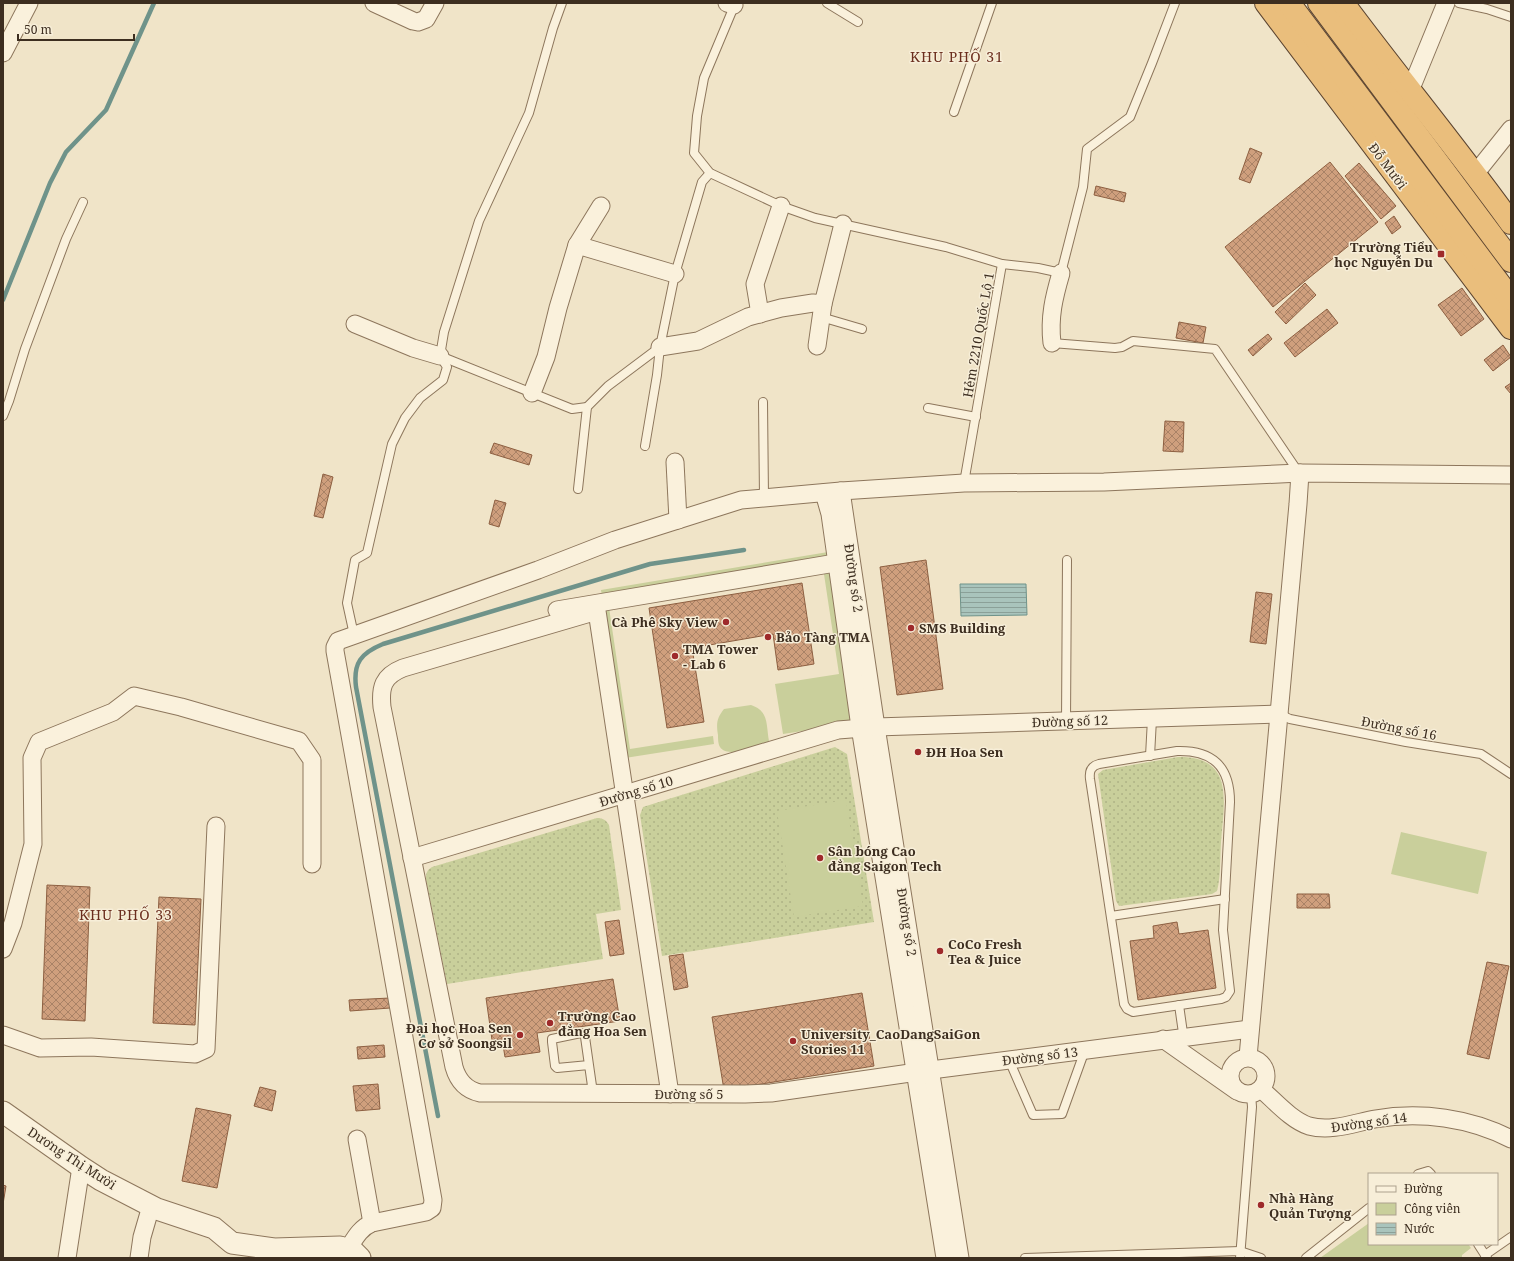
<svg xmlns="http://www.w3.org/2000/svg" width="1514" height="1261" font-family="'Noto Serif',serif">
<style>
.grass{fill:url(#grass-dots)}
.park{fill:#c9cf9b}
.water{fill:url(#water-rules);stroke:#6f938a}
.lines{fill:none;stroke-linecap:round;stroke-linejoin:round}
.stream{stroke:#6f938a;stroke-width:4.5}
.building{fill:url(#building-cross-hatch);stroke:#8d5f41}
.service-casing{stroke:#8d765c;stroke-width:10}
.minor-casing{stroke:#8d765c;stroke-width:19}
.tertiary-casing{stroke:#8d765c;stroke-width:23}
.trunk-casing{stroke:#5b4430;stroke-width:24}
.service{stroke:#faf1dc;stroke-width:8}
.minor{stroke:#faf1dc;stroke-width:17}
.tertiary{stroke:#faf1dc;stroke-width:21}
.trunk{stroke:#eabe7c;stroke-width:22}
.poi-dot{fill:#9e2a2b;stroke:#f7eed8;stroke-width:1.5}
.labels{text-anchor:middle;dominant-baseline:central;stroke-width:3;stroke-linejoin:round;paint-order:stroke}
.street-label{font-size:13px;fill:#3d2e20;stroke:#f7eed8}
.poi-label{font-size:13px;font-weight:bold;fill:#3d2e20;stroke:#f7eed8;text-anchor:start}
.neighbourhood-label{font-size:14px;letter-spacing:1px;fill:#6b2e1e;stroke:#f7eed8}
</style>
<defs>
<pattern id="grass-dots" width="8" height="8" patternUnits="userSpaceOnUse"><rect width="8" height="8" fill="#c9cf9b"/><path d="M2 2h.1M6 6h.1" fill="none" stroke="#aeb285" stroke-width="1.8" stroke-linecap="round"/></pattern>
<pattern id="water-rules" width="6" height="5" patternUnits="userSpaceOnUse"><rect width="6" height="5" fill="#a9c4bc"/><path d="M0 2.5h6" fill="none" stroke="#8ba098"/></pattern>
<pattern id="building-cross-hatch" width="8" height="8" patternUnits="userSpaceOnUse"><rect width="8" height="8" fill="#cf9f7d"/><path d="M0 0l8 8M0 8l8-8" fill="none" stroke="#a98266"/></pattern>
</defs>
<rect width="100%" height="100%" fill="#f0e4c8"/>
<g class="grass">
<path d="M835,747l12,7 27,168 -212,34 -22,-141 3,-8z"/>
<path d="M1178,757c57,-1 46,45 43,85 -1,14 0,35 -4,49l-5,3 -93,12 -3,-5 -18,-127 5,-4z"/>
<path d="M597,818c6,0 9,2 12,7l12,85 -25,4 7,45 -156,25 -21,-105c0,-6 1,-9 6,-12z"/>
</g>
<g class="park">
<path d="M828,552l27,171 -72,11 -8,-50 64,-10 -17,-113 -215,33 23,155 83,-13 1,8 -89,14 -24,-168z"/>
<path d="M751,705c18,6 15,19 18,36l-4,7c-10,1 -40,9 -45,-1 -2,-3 -2,-9 -2,-12 -2,-12 -1,-17 6,-26z"/>
<path d="M846,800l17,106 -69,11 -17,-106z"/>
<path d="M1401,832l86,20 -9,42 -87,-20z"/>
<path d="M1369,1223v21h99l3,4 -9,7v3h-142z"/>
</g>
<path class="water" d="M960,584h66l1,31 -66,1z"/>
<g class="lines">
<g class="stream">
<path d="M3,300l47,-117 16,-31 40,-42 48,-107"/>
<path d="M438,1116l-82,-429c-3,-24 5,-34 27,-43l267,-80 94,-14"/>
</g>
</g>
<g class="building">
<path d="M1250,148l12,5 -12,30 -11,-4z"/>
<path d="M1330,162l48,60 -105,85 -48,-60z"/>
<path d="M1359,163l37,43 -15,13 -36,-43z"/>
<path d="M1096,186l30,7 -2,9 -30,-7z"/>
<path d="M1394,216l7,11 -9,7 -7,-11z"/>
<path d="M1305,283l11,12 -30,29 -11,-12z"/>
<path d="M1462,288l22,31 -23,17 -23,-31z"/>
<path d="M1327,309l11,14 -43,34 -11,-14z"/>
<path d="M1179,322l27,5 -3,16 -27,-5z"/>
<path d="M1268,334l4,5 -19,17 -5,-6z"/>
<path d="M1503,345l8,12 -18,14 -9,-11z"/>
<path d="M1511,383v11l-6,-7z"/>
<path d="M1165,421l19,1 -1,30 -20,-1z"/>
<path d="M494,443l38,12 -3,10 -39,-12z"/>
<path d="M323,474l10,3 -10,41 -9,-2z"/>
<path d="M495,500l11,3 -7,24 -10,-3z"/>
<path d="M926,560l17,129 -46,6 -17,-128z"/>
<path d="M802,583l12,81 -36,6 -5,-36 -81,14 12,74 -37,6 -18,-120z"/>
<path d="M1256,592l16,2 -6,50 -16,-2z"/>
<path d="M47,885l43,2 -5,134 -43,-2z"/>
<path d="M1297,894h32l1,14h-33z"/>
<path d="M159,897l42,2 -6,126 -42,-2z"/>
<path d="M619,920l5,34 -14,2 -5,-34z"/>
<path d="M1177,922l2,12 29,-4 8,58 -78,12 -8,-59 24,-3 -1,-12z"/>
<path d="M683,954l5,33 -14,3 -5,-34z"/>
<path d="M1487,962l22,4 -20,93 -22,-5z"/>
<path d="M613,979l7,42 -83,12 3,19 -35,5 -3,-18 -10,1 -6,-42z"/>
<path d="M862,993l12,73 -150,24 -12,-73z"/>
<path d="M390,998v10l-40,3 -1,-11z"/>
<path d="M384,1045l1,12 -27,2 -1,-12z"/>
<path d="M378,1084l2,25 -24,2 -3,-25z"/>
<path d="M260,1087l16,4 -4,20 -18,-5z"/>
<path d="M196,1108l35,7 -14,73 -35,-7z"/>
<path d="M3,1185l3,1 -3,18z"/>
</g>
<g class="lines">
<g class="service-casing">
<g id="service">
<path d="M827,3l31,19"/>
<path d="M1459,3l28,6 24,8"/>
<path d="M735,4l-31,74 -7,38 -3,37 16,20 71,33 34,12 131,29 56,17"/>
<path d="M954,112l38,-109"/>
<path d="M821,317l41,12"/>
<path d="M1052,343l63,5 7,-1 11,-6 82,8 84,124"/>
<path d="M440,356l132,53 15,-2"/>
<path d="M763,402l1,96"/>
<path d="M928,408l48,9"/>
<path d="M3,416l6,-15 16,-52 41,-110 17,-37"/>
<path d="M645,446l12,-71 3,-28 15,-73 27,-92 8,-9"/>
<path d="M964,483l38,-219 36,4 23,5 22,-86 4,-38 43,-32 22,-54 23,-60"/>
<path d="M578,489l9,-82 21,-21 52,-39"/>
<path d="M354,635l-7,-32 8,-43 12,-7 25,-109 13,-26 15,-20 23,-18 4,-13 -7,-11 4,-24 35,-111 50,-108 24,-85 9,-25"/>
<path d="M1279,714l11,5 116,23 75,12 30,20"/>
<path d="M1066,722l1,-162"/>
<path d="M1177,751c35,-1 53,15 53,51l-7,128 7,61 -4,6 -5,2 -88,13 -6,-3 -3,-5 -34,-225c-1,-8 1,-13 9,-15z"/>
<path d="M1150,756l2,-37"/>
<path d="M1111,916l114,-17"/>
<path d="M1179,1005l5,35"/>
<path d="M1009,1060l24,55 29,-1 23,-64"/>
<path d="M589,1065l-32,3 -2,-2 -3,-24v-3l29,-6 4,2v2l8,56"/>
<path d="M1418,1174l10,-3 3,3"/>
<path d="M1478,1244l9,14"/>
<path d="M1485,1255l26,-18"/>
<path d="M1025,1258l215,-7 21,7"/>
<path d="M1240,1258l12,-151 -1,-13"/>
<path d="M1306,1258l63,-50"/>
</g>
</g>
<g class="minor-casing">
<g id="minor">
<path d="M374,3l39,18 5,1 8,-3 9,-16"/>
<path d="M727,3l7,2"/>
<path d="M3,53l26,-50"/>
<path d="M1410,91l36,-88"/>
<path d="M1475,174l36,-45"/>
<path d="M577,245l98,29"/>
<path d="M760,314l-5,-30 26,-78"/>
<path d="M355,324l58,24 27,8"/>
<path d="M1052,343c-3,-26 2,-46 9,-70"/>
<path d="M817,346l6,-42"/>
<path d="M660,347l38,-6 50,-24 33,-9 32,-5 10,1 20,-80"/>
<path d="M532,393l14,-36 12,-49 19,-63 24,-39"/>
<path d="M675,462l3,58"/>
<path d="M841,491l35,236 84,531"/>
<path d="M824,493l6,21 30,213 85,531"/>
<path d="M557,610l290,-49"/>
<path d="M412,858l426,-128 38,-3 403,-13"/>
<path d="M3,949l10,-26 20,-79 -1,-86 7,-16 74,-30 21,-16 47,11 118,34 13,19v104"/>
<path d="M3,1035l37,13 51,-1 104,7 11,-5 10,-223"/>
<path d="M1163,1039l74,52"/>
<path d="M1248,1057l50,-553 2,-31"/>
<circle cx="1248" cy="1076" r="18"/>
<path d="M1261,1089c14,12 30,31 48,37 22,6 45,-3 66,-7 46,-8 95,-1 136,20"/>
<path d="M670,1094l-73,-483 -194,57c-20,8 -23,19 -21,39l72,360c4,14 12,23 26,26l265,1 26,-1 160,-23 319,-41"/>
<path d="M357,1139l15,84"/>
<path d="M348,1249c7,-11 12,-21 24,-26l54,-11 6,-4 1,-8 -98,-549v-4l3,-6 200,-71 77,-30 126,-40 100,-9 123,-8 140,-1 196,-9 211,2"/>
<path d="M67,1258l14,-91"/>
<path d="M139,1258l3,-21 9,-31"/>
</g>
</g>
<g class="tertiary-casing">
<path id="tertiary" d="M3,1112l78,55 20,13 56,29 57,19 18,15 42,6 66,-2 14,5 6,6"/>
</g>
<g class="trunk-casing">
<g id="trunk">
<path d="M1266,3l245,325"/>
<path d="M1289,3l222,296"/>
<path d="M1319,3l192,258"/>
<path d="M1343,3c55,74 114,145 168,220"/>
</g>
</g>
<use href="#service" class="service"/>
<use href="#minor" class="minor"/>
<use href="#tertiary" class="tertiary"/>
<use href="#trunk" class="trunk"/>
</g>
<g class="poi-dot">
<rect x="1437" y="250" width="8" height="8" rx="2"/>
<circle cx="726" cy="622" r="4"/>
<circle cx="911" cy="628" r="4"/>
<circle cx="768" cy="637" r="4"/>
<circle cx="675" cy="656" r="4"/>
<circle cx="918" cy="752" r="4"/>
<circle cx="820" cy="858" r="4"/>
<circle cx="940" cy="951" r="4"/>
<circle cx="550" cy="1023" r="4"/>
<circle cx="520" cy="1035" r="4"/>
<circle cx="793" cy="1041" r="4"/>
<circle cx="1261" cy="1205" r="4"/>
</g>
<g class="labels">
<g class="street-label">
<text transform="translate(1388 166) rotate(53)">Đỗ Mười</text>
<text transform="translate(978 335) rotate(-80)">Hẻm 2210 Quốc Lộ 1</text>
<text transform="translate(854 578) rotate(82)">Đường số 2</text>
<text transform="translate(1070 721) rotate(-2)">Đường số 12</text>
<text transform="translate(1399 728) rotate(11)">Đường số 16</text>
<text transform="translate(636 791) rotate(-17)">Đường số 10</text>
<text transform="translate(907 922) rotate(81)">Đường số 2</text>
<text transform="translate(1040 1056) rotate(-7)">Đường số 13</text>
<text x="689" y="1094">Đường số 5</text>
<text transform="translate(1369 1122) rotate(-8)">Đường số 14</text>
<text transform="translate(72 1158) rotate(33)">Dương Thị Mười</text>
</g>
<g class="poi-label">
<text x="1433" y="247" text-anchor="end">Trường Tiểu<tspan x="1433" dy="15">học Nguyễn Du</tspan></text>
<text x="718" y="622" text-anchor="end">Cà Phê Sky View</text>
<text x="919" y="628">SMS Building</text>
<text x="776" y="637">Bảo Tàng TMA</text>
<text x="683" y="649">TMA Tower<tspan x="683" dy="15">- Lab 6</tspan></text>
<text x="926" y="752">ĐH Hoa Sen</text>
<text x="828" y="851">Sân bóng Cao<tspan x="828" dy="15">đẳng Saigon Tech</tspan></text>
<text x="948" y="944">CoCo Fresh<tspan x="948" dy="15">Tea &amp; Juice</tspan></text>
<text x="558" y="1016">Trường Cao<tspan x="558" dy="15">đẳng Hoa Sen</tspan></text>
<text x="512" y="1028" text-anchor="end">Đại học Hoa Sen<tspan x="512" dy="15">Cơ sở Soongsil</tspan></text>
<text x="801" y="1034">University_CaoDangSaiGon<tspan x="801" dy="15">Stories 11</tspan></text>
<text x="1269" y="1198">Nhà Hàng<tspan x="1269" dy="15">Quản Tượng</tspan></text>
</g>
<g class="neighbourhood-label">
<text x="957" y="56">KHU PHỐ 31</text>
<text x="126" y="914">KHU PHỐ 33</text>
</g>
</g>
<rect width="1514" height="1261" fill="none" stroke="#3d2e20" stroke-width="8"/>
<rect x="1368" y="1173" width="130" height="72" fill="#f7eed8" stroke="#ada18e"/>
<rect x="1376" y="1186" width="20" height="6" fill="#faf1dc" stroke="#ada18e"/>
<text x="1404" y="1193" font-size="12" fill="#3d2e20">Đường</text>
<rect x="1376" y="1203" width="20" height="12" fill="#c9cf9b" stroke="#ada18e"/>
<text x="1404" y="1213" font-size="12" fill="#3d2e20">Công viên</text>
<rect x="1376" y="1223" width="20" height="12" fill="url(#water-rules)" stroke="#ada18e"/>
<text x="1404" y="1233" font-size="12" fill="#3d2e20">Nước</text>
<path d="M18 34v6h116v-6" fill="none" stroke="#3d2e20" stroke-width="2"/>
<text x="24" y="34" font-size="12" fill="#3d2e20" stroke="#f7eed8" stroke-width="3" paint-order="stroke">50 m</text>
</svg>
